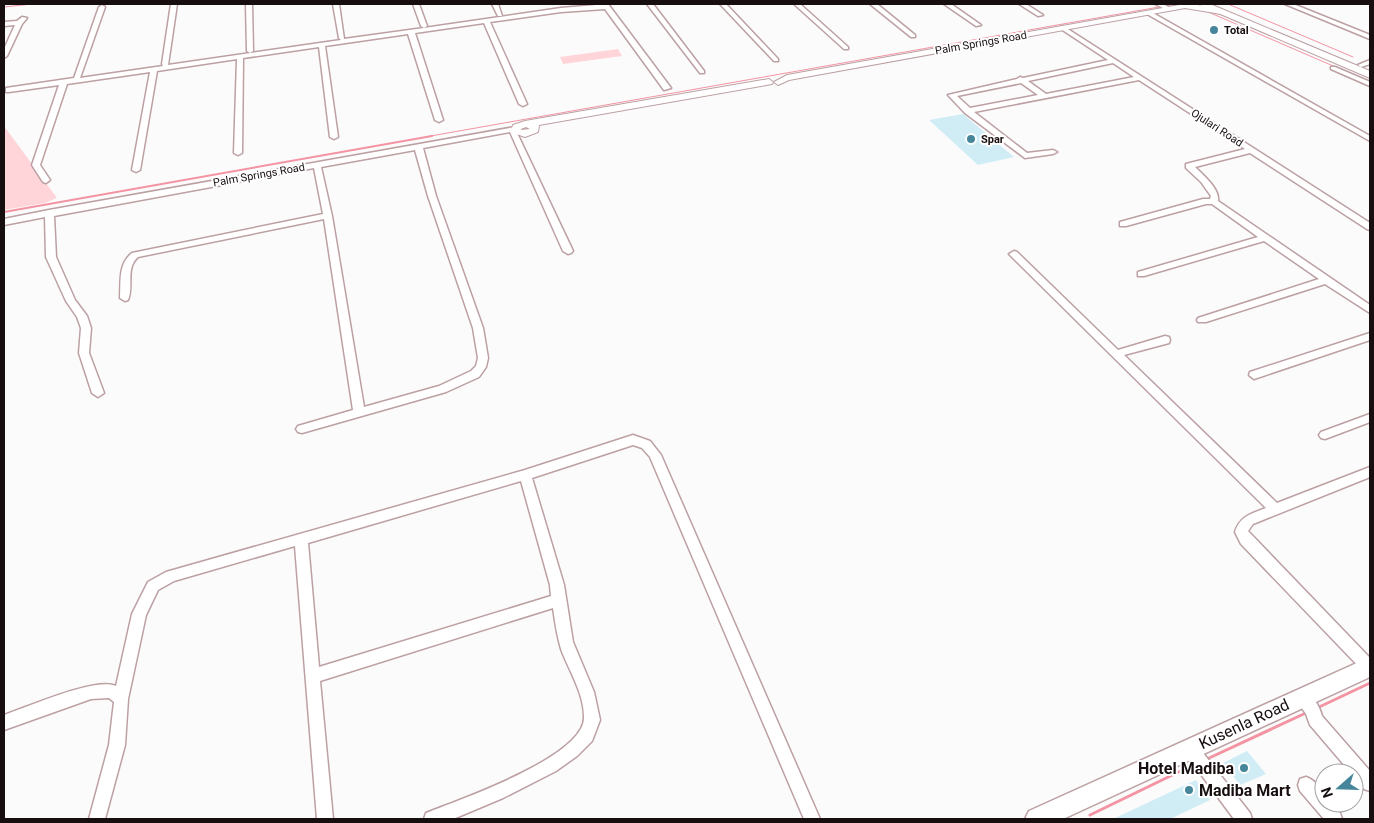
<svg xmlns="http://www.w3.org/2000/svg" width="1374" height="823" font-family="Roboto,sans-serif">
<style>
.green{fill:#ffd5da}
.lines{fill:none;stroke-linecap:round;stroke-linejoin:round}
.stream-far2{stroke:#f494a3;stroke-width:1}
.stream-far1{stroke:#f494a3;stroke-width:2}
.stream{stroke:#f494a3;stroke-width:3}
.building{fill:#d0edf6}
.minor-casing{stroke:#bca0a3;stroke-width:3}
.tertiary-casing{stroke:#bca0a3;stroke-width:2}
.secondary-casing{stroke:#bca0a3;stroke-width:3}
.trunk-casing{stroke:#bca0a3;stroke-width:2}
.minor{fill:#fff;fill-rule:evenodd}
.tertiary{fill:#fff;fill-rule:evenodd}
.secondary{fill:#fff;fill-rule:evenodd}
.trunk{fill:#fff;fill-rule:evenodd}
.poi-dot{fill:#46869a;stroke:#fff;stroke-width:2}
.labels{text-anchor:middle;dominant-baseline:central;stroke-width:4;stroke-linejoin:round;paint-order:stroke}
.far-poi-label{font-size:11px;font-weight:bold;fill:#170e0f;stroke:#fff;text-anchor:start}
.far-street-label{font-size:11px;fill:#170e0f;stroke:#fff}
.near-street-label{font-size:16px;fill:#170e0f;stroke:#fff}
.near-poi-label{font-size:16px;font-weight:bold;fill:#170e0f;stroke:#fff;text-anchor:end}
</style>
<rect width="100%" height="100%" fill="#fbfbfb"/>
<g class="green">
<path d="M618,49l4,7 -59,8 -3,-7z"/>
<path d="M4,126l53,72 -12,5 -41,7z"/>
</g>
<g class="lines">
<g class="stream-far2">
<path d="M1228,4l125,53"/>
<path d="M4,7l28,-3"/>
<path d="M1206,11l148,64"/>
<path d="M425,137l751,-133"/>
</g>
<path class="stream-far1" d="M4,212l428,-76"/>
<g class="stream">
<path d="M1317,708l53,-25"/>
<path d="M1207,759l101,-47"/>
<path d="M1090,815l103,-50"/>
</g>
</g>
<g class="building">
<path d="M963,114l51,43 -36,8 -49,-45z"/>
<path d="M1247,751l19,23 -26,11 -17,-22z"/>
<path d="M1196,780l14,20 -40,19h-57z"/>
</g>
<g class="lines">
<g class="minor-casing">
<g id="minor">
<path d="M171,4h6l-9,61 173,-25 -2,-2 -6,-34h6l5,35 80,-11 -3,-2 -8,-22h6l8,22 -3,2 137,-20 47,-4 63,84 -7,2 -59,-81 -44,3 -71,10 37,82 -4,2 -4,-2 -35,-81 -69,10 28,87 -4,2 -4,-2 -27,-86 -83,12 13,91 -4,2 -4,-2 -11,-90 -76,11 -1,95 -4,2 -4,-2 3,-94 -80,12 -17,99 -4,2 -4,-2 18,-98 -83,12 -27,81 10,15 -4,3 -3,-1 -11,-17 27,-80 -50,7h-3v-4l68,-10 25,-71 3,-2 3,2 -25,71 83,-12 -1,-2z"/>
<path d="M246,4h6l1,47 -3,2 -3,-2z"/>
<path d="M492,4h6l4,12h-4z"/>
<path d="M647,4h6l51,67v2h-4z"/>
<path d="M720,4h6l52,55v2h-4z"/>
<path d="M794,4h6l48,43v2h-4z"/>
<path d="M870,4h7l38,31v2h-4z"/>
<path d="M944,4h7l30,21 -5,1z"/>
<path d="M1019,4h7l17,11 -5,1z"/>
<path d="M1155,4h8l9,5 -5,1z"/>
<path d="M1285,4h8l77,31v4z"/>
<path d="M1147,12h4l219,124v5l-223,-127z"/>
<path d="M22,17l5,1 -5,6 -15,32 -3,2v-9l11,-24 -11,1v-4l13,-1z"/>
<path d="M1063,26l307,197v7l-3,-1 -117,-76 -55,14c8,8 25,22 23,34l152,104v8l-45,-29 -119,38h-8l-1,-2 1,-2 121,-39 -55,-38 -120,35h-6v-4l120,-35 -46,-33h-6l-80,22h-6v-4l83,-23h7l1,-3 -10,-14 -15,-14v-4l59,-15 -106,-69 -165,32 53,41 26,-3 4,2 -4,2 -28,4 -60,-45 -17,-18 69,-16 3,-2 3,1 85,-18 -47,-31v-2zM1113,63l21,14 -88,17 -18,-13zM1021,83l17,12 -68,13 -13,-12z"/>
<path d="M1370,60v4l-9,3 -3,-2z"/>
<path d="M1331,67h4l35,15v4l-39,-17z"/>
<path d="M515,127l4,2 -3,2 57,120 -2,2 -3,1 -5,-3 -53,-119 -87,16 13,48 47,132 5,30 -2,9 -7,10 -33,15 -144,41 -4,-1 -2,-3 2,-3 55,-16 -29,-191 -186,38c-13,11 -4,30 -10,43l-3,1 -5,-3c1,-16 -2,-34 12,-45l191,-39 -9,-46 -260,48 2,41 19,43 12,16 4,12 -2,25 15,40 -6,4 -6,-4 -13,-40 2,-25 -4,-11 -11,-16 -20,-44 -1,-40 -41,8v-6l45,-9zM415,150l13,46 45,132 5,30 -2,8 -5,5 -32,15 -75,21 -32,-191 -11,-49z"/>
<path d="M1014,251l3,1 101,98 47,-14 4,1 1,3 -1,3 -45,12 153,148 93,-36v10l-117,47 -5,7 122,127v16l-6,-2 -123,-128 -6,-12c5,-16 16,-18 31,-24l-255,-252 -2,-2z"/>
<path d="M1370,333v7l-116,39 -5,-4 1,-3z"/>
<path d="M1370,414v8l-45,17 -4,-1 -2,-3 2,-3z"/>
<path d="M633,435l17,6 11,14 159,364h-16l-154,-362 -8,-9 -9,-3 -101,33 32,107 9,57 21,50 6,28 -8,21 -15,15 -21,15 -53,27 -50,21h-29l2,-6c32,-13 159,-56 158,-96 0,-24 -15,-46 -23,-68 -4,-13 -6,-27 -8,-41l-233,73 13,138h-16l-22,-273 -121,35 -16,9 -12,25 -18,84 -3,46 -20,74h-16l20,-74 5,-43 -5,-4 -18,1 -87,31v-15c24,-8 91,-38 112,-29l16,-72 16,-32 18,-10 359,-102zM521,481l29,104 1,11 -232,71 -11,-124z"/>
<path d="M1302,691c11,4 17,14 20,25l48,55v20l-6,-2 -10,-12v-4h-3l-41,-48 -4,-11 -11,-16 2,-5z"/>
<path d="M1191,741l5,3 54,69 2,6h-18l-48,-65 -3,-5 3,-5z"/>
<path d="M1306,777c11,4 18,15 18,26h7l9,10 2,6h-18l-24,-28 -2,-6 2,-6z"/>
</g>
</g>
<g class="tertiary-casing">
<g id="tertiary">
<path d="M1185,4l13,1 27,7 -4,2 -36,-6 -396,72 -11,5 -4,-3 13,-7z"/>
<path d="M769,79l4,3 -1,2 -233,41 -1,7 -13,5 -14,-5 2,-7 12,-4zM526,127l4,2 -9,1v-1z"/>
</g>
</g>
<g class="secondary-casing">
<path id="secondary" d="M1370,657v20l-307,142h-38l4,-8z"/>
</g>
<g class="trunk-casing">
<path id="trunk" d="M1197,4h13l160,67v7z"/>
</g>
<use href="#minor" class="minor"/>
<use href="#tertiary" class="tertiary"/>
<use href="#secondary" class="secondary"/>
<use href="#trunk" class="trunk"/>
</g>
<g class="poi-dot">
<circle cx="1214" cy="30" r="5"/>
<circle cx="971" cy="139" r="5"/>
<circle cx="1244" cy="768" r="5"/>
<circle cx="1189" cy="790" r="5"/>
</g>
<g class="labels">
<g class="far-poi-label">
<text x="1224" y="30">Total</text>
<text x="981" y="139">Spar</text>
</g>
<g class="far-street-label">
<text transform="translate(981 43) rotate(-10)">Palm Springs Road</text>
<text transform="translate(1217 128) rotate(33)">Ojulari Road</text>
<text transform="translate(259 175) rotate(-10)">Palm Springs Road</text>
</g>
<g class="near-street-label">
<text transform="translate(1244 724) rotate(-25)">Kusenla Road</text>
</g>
<g class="near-poi-label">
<text x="1234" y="768">Hotel Madiba</text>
<text x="1199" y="790" text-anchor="start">Madiba Mart</text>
</g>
</g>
<rect width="1374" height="823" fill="none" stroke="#170e0f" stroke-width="10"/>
<g transform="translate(1339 788) rotate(250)"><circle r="24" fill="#ffffff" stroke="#a29f9f"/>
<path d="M0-4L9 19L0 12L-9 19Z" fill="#46869a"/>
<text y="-8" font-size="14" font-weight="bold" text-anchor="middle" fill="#170e0f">N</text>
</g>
</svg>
